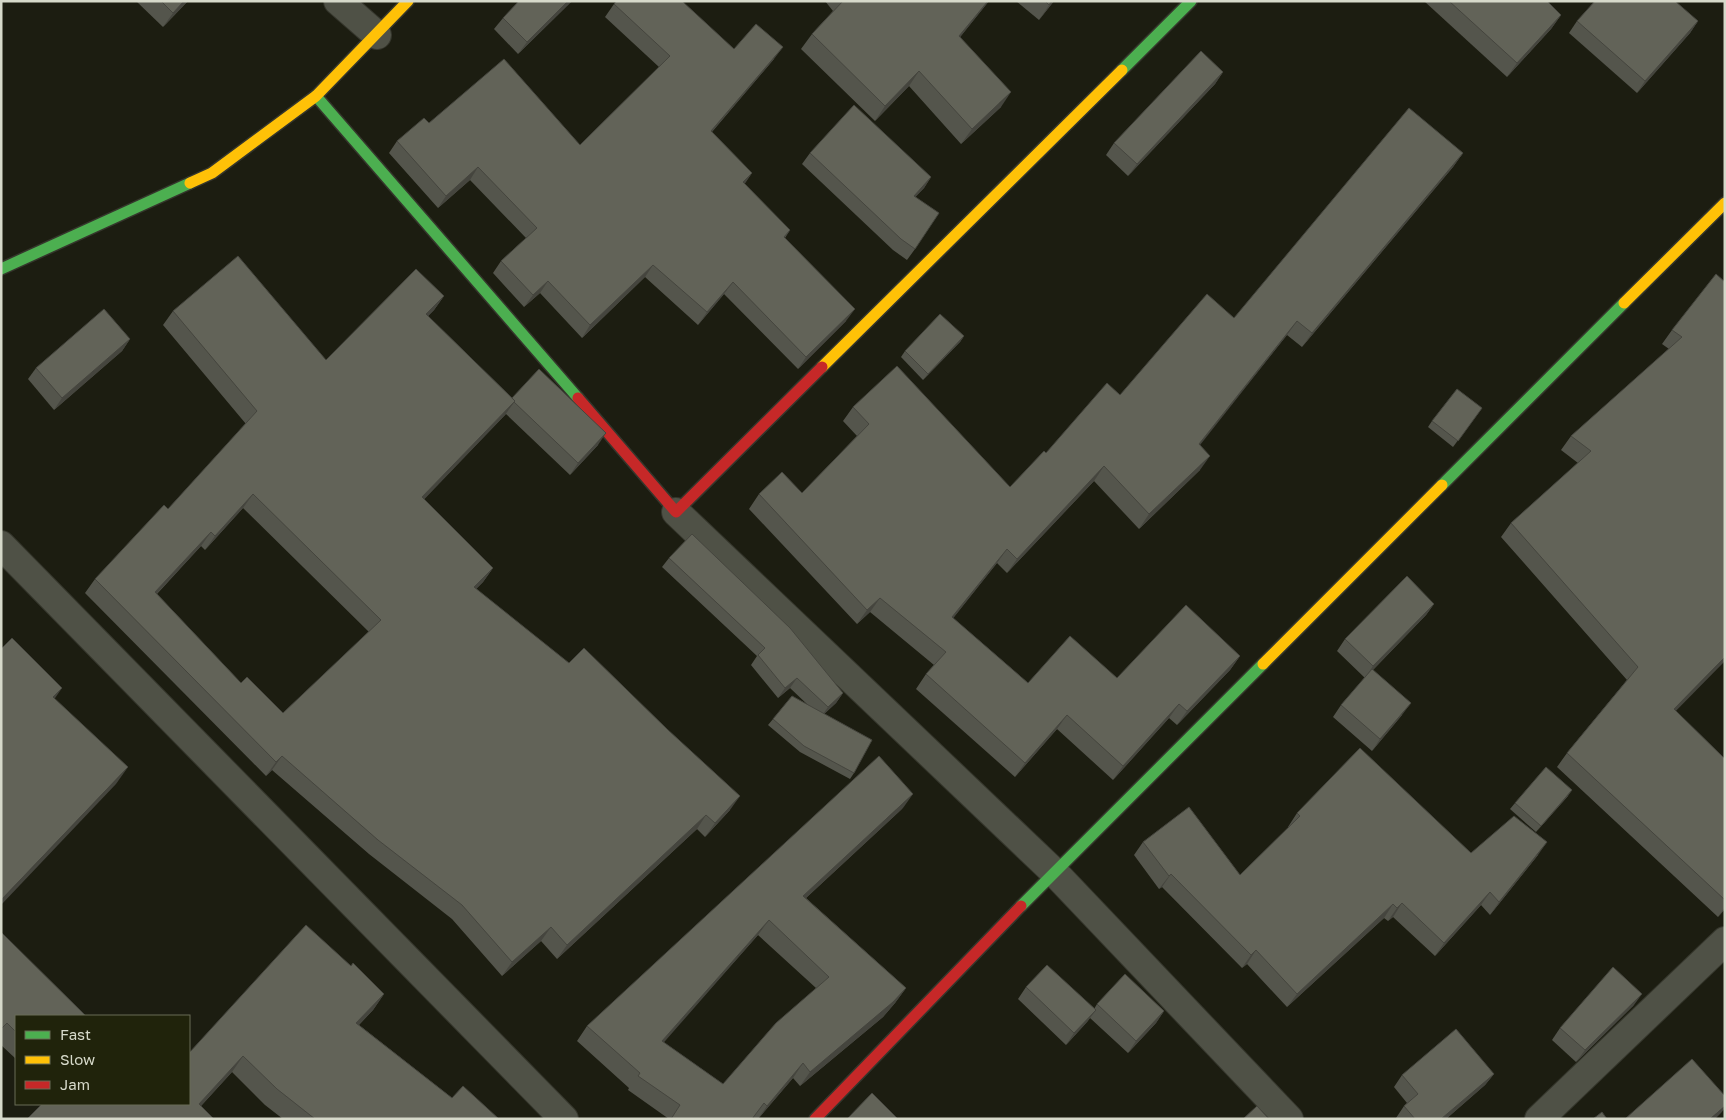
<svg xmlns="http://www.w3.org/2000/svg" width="1726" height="1120" font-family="'Golos Text',sans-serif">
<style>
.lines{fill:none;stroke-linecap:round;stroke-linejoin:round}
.street-casing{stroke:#35362c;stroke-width:30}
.fast-casing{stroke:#35362c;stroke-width:14}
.slow-casing{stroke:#35362c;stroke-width:14}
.jam-casing{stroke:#35362c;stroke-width:14}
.street{stroke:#4f5146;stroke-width:28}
.fast{stroke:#4caf50;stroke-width:11}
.slow{stroke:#ffc107;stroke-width:11}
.jam{stroke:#c62828;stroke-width:11}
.wall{fill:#54554c;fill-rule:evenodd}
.shaded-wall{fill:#45453e}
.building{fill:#626358;stroke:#45453e;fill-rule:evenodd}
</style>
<rect width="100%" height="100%" fill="#1c1d11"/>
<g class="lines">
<g class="street-casing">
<g id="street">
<path d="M338,1l39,34"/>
<path d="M676,512l378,360 235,247"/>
<path d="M1,545l563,574"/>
<path d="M1539,1119l186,-178"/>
</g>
</g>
<g class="fast-casing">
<g id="fast">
<path d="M1122,70l69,-69"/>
<path d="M316,96l262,302"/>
<path d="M1,269l189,-86"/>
<path d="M1442,485l182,-182"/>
<path d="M1021,906l242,-242"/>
</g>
</g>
<g class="slow-casing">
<g id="slow">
<path d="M190,183l22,-10 104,-77 92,-95"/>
<path d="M1624,303l101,-100"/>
<path d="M822,367l300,-297"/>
<path d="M1263,664l179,-179"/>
</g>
</g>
<g class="jam-casing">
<g id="jam">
<path d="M578,398l98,114 146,-145"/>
<path d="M815,1119l206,-213"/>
</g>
</g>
<use href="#street" class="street"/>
<use href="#fast" class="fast"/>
<use href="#slow" class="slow"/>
<use href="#jam" class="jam"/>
</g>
<g class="wall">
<path d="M136,1h52l-25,26z"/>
<path d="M519,1h53l-54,53 -24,-25 9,-11z"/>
<path d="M825,1h164l-29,36 41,70 -40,37 -52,-58 -34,35 -74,-72 11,-15 21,-23z"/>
<path d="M1016,1h38l-15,19z"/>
<path d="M1424,1h123l14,14 -10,14 -44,48z"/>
<path d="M614,4l120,45 40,10 -62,73 40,41 -8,11 46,46 -5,8 61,83 -48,48 -74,-75 -26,31 -53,-48 -63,61 -42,-45 -16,14 -31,-34 8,-12 25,-23 -56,-58 -32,28 -49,-55 8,-12 32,-18 151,22 79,-78 -54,-50z"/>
<path d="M1577,21h121l-8,12 -53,60 -68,-60z"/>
<path d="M1223,72l-8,12 -87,92 -22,-21 8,-12z"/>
<path d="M810,153l121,24 -7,11 -9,9v52l-8,11 -14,-10 -91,-86z"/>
<path d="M1463,153l-10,14 -151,180 -15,-12 -88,110 1,25 -61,59 -45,-48 -87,92 -10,-10 -44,55 75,65 89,-5 123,-22 -10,14 -53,55 -8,-7 -56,62 -56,-51 -42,48 -99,-88 10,-15 8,-9 -64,-53 -13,12 -108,-115 10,-15 43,-1 55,-57 -14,-15 10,-14 157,80 36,-34 74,-58 114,-77z"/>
<path d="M1725,282l-49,429 49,48v150l-7,8 -161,-150 10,-14 60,-73 -126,-143 10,-14 67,-60 -17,-13 10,-14 98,-87 -7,-5 10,-14z"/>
<path d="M444,296l-10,14 -6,6 84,82 86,47 -28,30 -64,-61 -82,85 69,69 -10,14 -7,7 254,221 -25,27 -8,-8 -140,130 -16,-18 -39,35 -50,-57 -83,-65 -97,-84 -6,6 -181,-183 10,-14 73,-70 78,-85 -83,-99 10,-14 153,49zM243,508l126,124 -86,81 -42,-30 -84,-89 44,-48 4,4z"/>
<path d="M964,336l-4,6 -37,38 -22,-23 4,-6z"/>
<path d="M130,339l-8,12 -68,59 -26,-31 8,-11z"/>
<path d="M1482,408l-29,39 -25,-20 4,-6z"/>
<path d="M669,558l174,135 -7,10 -12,11 30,59 -4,6 -50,-27 -32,-27 5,-6 36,-13 -19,-18 -12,10 -27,-33 6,-9 -95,-89z"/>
<path d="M1434,604l-8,11 -53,55 29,45 -30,36 -39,-34 8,-12 24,-27 -28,-27 8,-12z"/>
<path d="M1568,796l-32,36 -26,-23 5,-6z"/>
<path d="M903,808l-97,90 100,90 -11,15 -12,14 -83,69 -7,-8 -35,41h-3l-2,-2 -1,2h-83l-41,-29 1,-2 -52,-47 10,-15zM758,935l58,53 -93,96 -60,-42z"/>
<path d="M1297,813l174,40 67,2 -48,60 -9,-10 -46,51 -42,-39 -5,4 -4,-3 -97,89 -40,-43 -5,4 -80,-81 -3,2 -25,-34 9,-13 97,33 49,-48h-1z"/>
<path d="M1,932l15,84v43l-15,-14z"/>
<path d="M351,966l33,28 -11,16 -14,15 93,73 47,21h-216l-18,-14 -33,-33 -31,34 -12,-2v-51z"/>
<path d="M1026,987l68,22 3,-5 67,7 -8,12 -28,30 -38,-35 -3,4 -21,23 -48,-46z"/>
<path d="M1634,1005l-58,57 -24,-22 8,-12z"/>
<path d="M1494,1074l-9,11 -39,34h-50v-1l8,-12 3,-3 -13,-16 8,-12z"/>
</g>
<g class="shaded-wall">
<path d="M184,1h4l-25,26 10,-14z"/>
<path d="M568,1h4l-54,53 9,-12z"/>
<path d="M988,1h1l-40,50 10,-15z"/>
<path d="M1052,1h2l-15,19z"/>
<path d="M1561,15l-10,14 -44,48 10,-14z"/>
<path d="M1698,21l-8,12 -53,60 8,-12z"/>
<path d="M783,47l-9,12 -72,84 9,-12z"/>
<path d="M919,71l-10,15 -34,35 10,-15z"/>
<path d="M1223,72l-8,12 -87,92 9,-12z"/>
<path d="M1011,92l-10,15 -40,37 11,-15z"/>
<path d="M1463,153l-10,14 -151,180 10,-14z"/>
<path d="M478,167l-8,13 -32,28 8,-12z"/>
<path d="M752,173l-8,12 -1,-3z"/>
<path d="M931,177l-7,11 -18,19 8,-11z"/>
<path d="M653,265l-8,12 -63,61 8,-13z"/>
<path d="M548,281l-8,12 -16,14 9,-12z"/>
<path d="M733,282l-9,12 -26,31 9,-13z"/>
<path d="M444,296l-10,14 -18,18 10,-14z"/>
<path d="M855,309l-9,12 -48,48 8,-12z"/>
<path d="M1297,321l-10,14 -98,124 10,-15z"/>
<path d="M964,336l-4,6 -37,38 5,-6z"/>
<path d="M130,339l-8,12 -68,59 8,-12z"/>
<path d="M515,401l-10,14 -92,96 9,-14z"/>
<path d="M606,433l-8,12 -28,30 8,-12z"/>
<path d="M1210,456l-10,14 -61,59 10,-15z"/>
<path d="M1104,466l-10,15 -87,92 10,-14z"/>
<path d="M253,494l-10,14 -38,42 10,-14z"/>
<path d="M211,532l-10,14 -56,60 10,-14z"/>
<path d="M1007,549l-10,14 -54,68 9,-14z"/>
<path d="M493,568l-10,14 -19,19 10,-14z"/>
<path d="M880,598l-10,14 -13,12 10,-14z"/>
<path d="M1434,604l-8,11 -61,63 8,-12z"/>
<path d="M1240,656l-10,14 -53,55 10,-14z"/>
<path d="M1725,657v4l-61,62 10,-14z"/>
<path d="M797,678l-7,10 -12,10 7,-10z"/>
<path d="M62,688l-11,16 2,-7z"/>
<path d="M843,693l-7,10 -15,14 7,-10z"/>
<path d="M1411,703l-9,12 -30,36 8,-12z"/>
<path d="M1179,704l-10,14 -56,62 10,-14z"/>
<path d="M1067,715l-10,14 -42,48 10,-14z"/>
<path d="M282,756l-10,14 -6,6 10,-14z"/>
<path d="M128,767l-12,17 -115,121v-5z"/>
<path d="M1572,790l-4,6 -32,36 5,-6z"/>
<path d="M913,794l-10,14 -110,102 10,-14z"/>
<path d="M740,796l-10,14 -25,27 10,-14z"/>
<path d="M706,815l-9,14 -140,130 10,-14z"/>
<path d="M1547,842l-9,13 -48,60 9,-13z"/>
<path d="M1171,874l-9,13 -3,2 10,-13z"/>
<path d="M1490,892l-9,13 -46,51 9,-13z"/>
<path d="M1402,903l-9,14 -5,4 9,-13z"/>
<path d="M1393,904l-9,14 -97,89 10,-13z"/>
<path d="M1725,907v2l-7,8z"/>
<path d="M769,920l-11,15 -106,121 10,-15z"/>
<path d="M551,927l-10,14 -39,35 10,-14z"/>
<path d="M1256,950l-9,14 -5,4 9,-13z"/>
<path d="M906,988l-11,15 -12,14 -83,69 10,-14z"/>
<path d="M384,994l-11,16 -28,29 11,-16z"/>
<path d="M1642,994l-8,11 -58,57 9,-12z"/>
<path d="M1096,1010l-9,12 -21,23 8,-12z"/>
<path d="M1164,1011l-8,12 -28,30 8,-12z"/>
<path d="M243,1056l-11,16 -43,47 10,-15z"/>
<path d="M803,1063l-10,15 -35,41 9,-13z"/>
<path d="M1494,1074l-9,11 -39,34h-5z"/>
<path d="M1725,1106v2l-4,5 -6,6h-5z"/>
</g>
<g class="building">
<path d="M161,1h23l-11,12z"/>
<path d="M519,1h49l-41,41 -24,-24z"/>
<path d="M617,1h65l52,48 22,-25 27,23 -72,84 41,42 -9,9 47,48 -6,7 71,72 -49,48 -73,-75 -26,30 -54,-47 -63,60 -42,-44 -15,14 -32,-34 36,-33 -59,-61 -32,29 -49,-55 27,-23 5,5 75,-64 76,86 90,-89 -56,-52z"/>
<path d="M843,1h145l-29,35 52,56 -39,37 -53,-58 -34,35 -73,-72z"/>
<path d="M1045,1h7l-3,4z"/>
<path d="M1449,1h98l14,14 -44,48z"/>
<path d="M1595,1h80l23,20 -53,60 -68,-60z"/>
<path d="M1201,51l22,21 -86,92 -23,-21z"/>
<path d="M854,105l77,72 -17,19 25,17 -24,36 -14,-10 -91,-86z"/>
<path d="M1409,108l54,45 -151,180 -15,-12 -98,123 11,12 -61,58 -45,-48 -87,93 -10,-10 -55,68 76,66 42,-47 47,42 69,-73 54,51 -53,55 -8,-7 -56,62 -56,-51 -42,48 -99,-89 20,-22 -66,-54 -13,12 -108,-116 23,-22 20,21 67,-69 -16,-17 44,-41 113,121 34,-36 2,2 61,-70 13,12 87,-101 27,24z"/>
<path d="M238,256l88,104 90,-91 28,27 -18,18 89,87 -93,96 71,71 -19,19 95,76 15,-15 83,81 73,67 -25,27 -9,-8 -139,130 -16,-18 -39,35 -50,-57 -84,-65 -96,-84 -6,6 -181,-183 69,-74 4,4 89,-98 -84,-100zM253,494l128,126 -98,93 -36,-36 -6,6 -86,-91 56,-60 4,4z"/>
<path d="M1716,274l9,8v375l-51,52 51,50v141l-158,-147 71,-86 -127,-144 80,-72 -20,-15 111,-99 -10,-7z"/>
<path d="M104,309l26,30 -68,59 -26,-30z"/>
<path d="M940,314l24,22 -36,38 -23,-23z"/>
<path d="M539,369l67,64 -28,30 -64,-61 1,-1 -3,-3z"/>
<path d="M1457,389l25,19 -24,33 -26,-20z"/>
<path d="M692,534l98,94 53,65 -15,14 -31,-29 -12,10 -27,-33 7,-7 -96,-90z"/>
<path d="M1407,576l27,28 -61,62 -28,-27z"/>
<path d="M12,638l50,50 -9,9 75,70 -127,133v-251z"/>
<path d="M1372,669l39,34 -31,36 -39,-34z"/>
<path d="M792,696l80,44 -18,33 -50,-27 -31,-27z"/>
<path d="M1360,748l111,105 43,-37 33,26 -48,60 -9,-10 -46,51 -42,-40 -5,5 -4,-4 -96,90 -41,-44 -5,5 -80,-81 -2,2 -26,-34 46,-35 51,68 60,-59 -3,-3z"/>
<path d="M879,756l34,38 -110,102 103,92 -13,14 -83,70 -7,-9 -36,43 -3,-3 -12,16h-81l9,-14 -42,-29 2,-3 -53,-47zM769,920l60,57 -53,46 -53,61 -61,-43z"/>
<path d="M1546,767l26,23 -31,36 -26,-23z"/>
<path d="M306,925l45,41 2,-3 31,31 -28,29 96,75 11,-12 36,33h-184l-38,-30 -34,-33 -44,48 15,15h-187l15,-15h147v-51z"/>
<path d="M1,932l85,84h-70v16l-9,-9 -6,6z"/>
<path d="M1047,965l49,45 -22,23 -48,-46z"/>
<path d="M1613,967l29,27 -57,56 -25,-22z"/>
<path d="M1125,974l39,37 -28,30 -39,-37z"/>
<path d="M1456,1029l38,45 -53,45h-26l-11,-13 14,-12 -16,-19z"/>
<path d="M1692,1059l33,37v10l-15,13h-85z"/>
<path d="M872,1093l26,26h-51z"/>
<path d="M1257,1106l12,13h-26z"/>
<path d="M1602,1112l5,7h-14z"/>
</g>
<rect width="1726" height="1120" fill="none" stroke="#d6d9ca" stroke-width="5"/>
<rect x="15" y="1015" width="175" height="90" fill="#20230b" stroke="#696c57"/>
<rect x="25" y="1031" width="25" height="8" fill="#4caf50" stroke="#696c57"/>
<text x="60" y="1040" font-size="15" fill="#d6d9ca">Fast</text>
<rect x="25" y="1056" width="25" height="8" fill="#ffc107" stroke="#696c57"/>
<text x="60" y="1065" font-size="15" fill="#d6d9ca">Slow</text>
<rect x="25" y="1081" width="25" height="8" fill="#c62828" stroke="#696c57"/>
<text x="60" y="1090" font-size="15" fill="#d6d9ca">Jam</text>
</svg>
